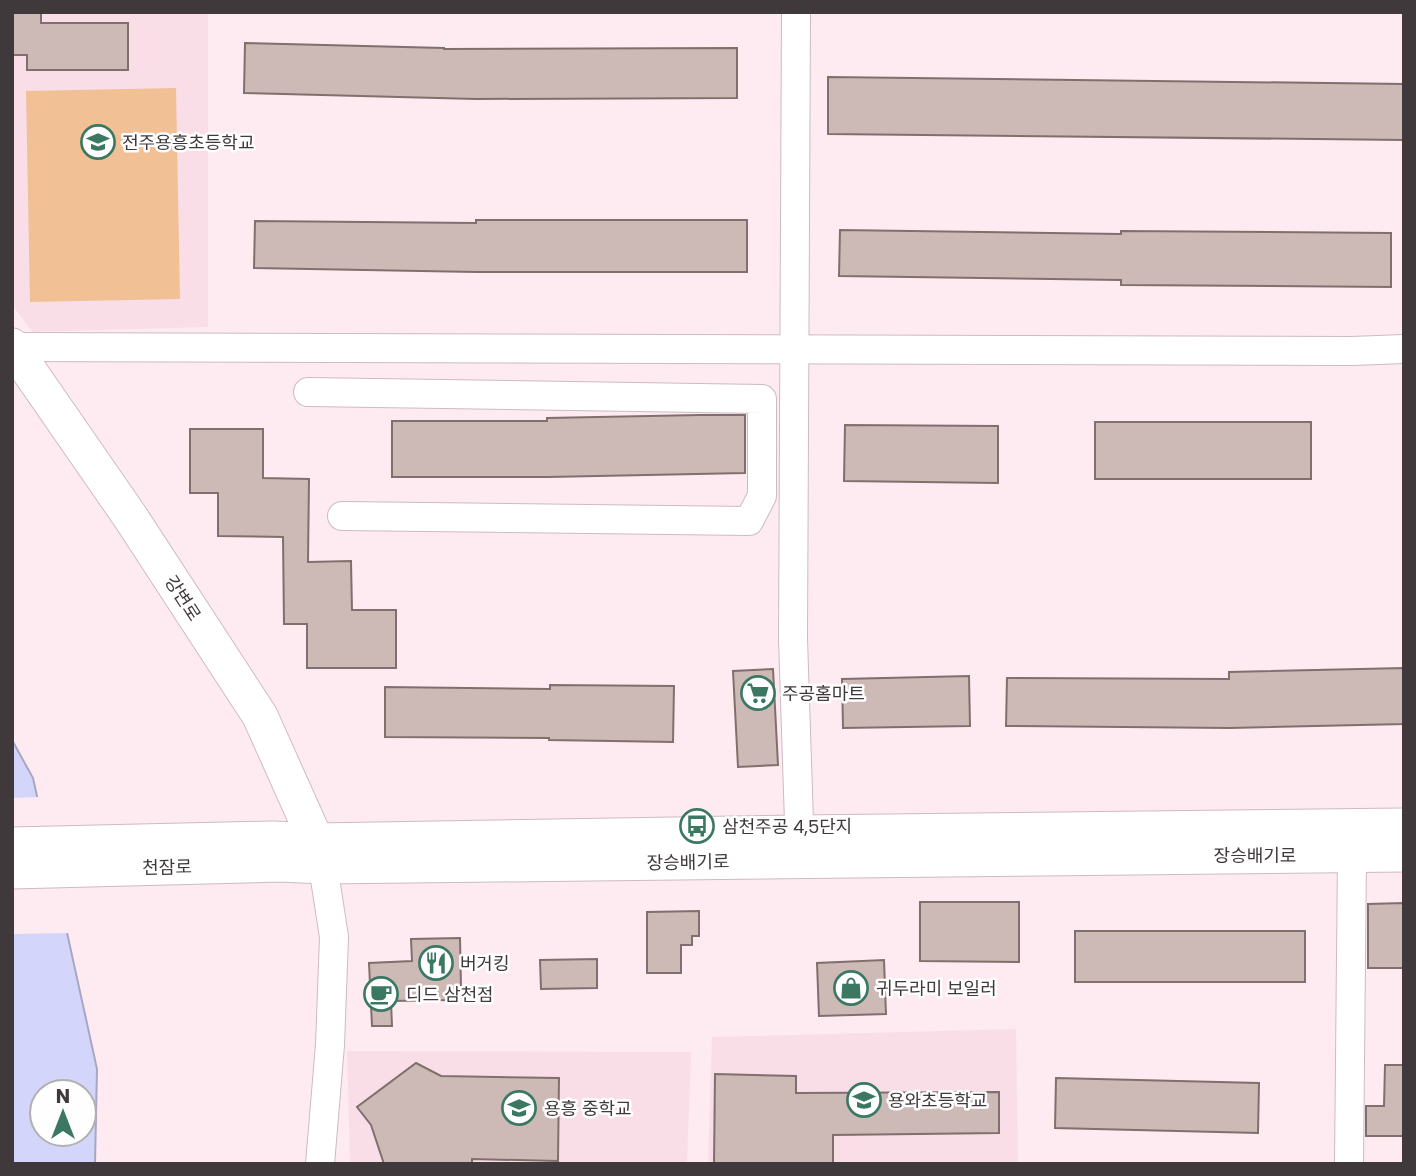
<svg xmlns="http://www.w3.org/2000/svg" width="1416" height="1176" font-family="Poppins,'Noto Sans KR',sans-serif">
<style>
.built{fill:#f9dee8}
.green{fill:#f1c094}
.water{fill:#d4d5fb;stroke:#a8a6c1;stroke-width:2;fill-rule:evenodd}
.pier{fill:#feebf2}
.building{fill:#cdbab7;stroke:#806f6c;stroke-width:2}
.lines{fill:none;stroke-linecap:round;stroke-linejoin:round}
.minor-casing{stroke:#cdbbc2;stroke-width:30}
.tertiary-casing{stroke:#cdbbc2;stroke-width:37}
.minor{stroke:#fff;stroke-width:28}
.tertiary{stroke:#fff;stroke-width:35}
.labels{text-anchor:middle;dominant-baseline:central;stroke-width:5;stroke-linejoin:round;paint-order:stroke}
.poi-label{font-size:18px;fill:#40393b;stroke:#fefefe;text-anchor:start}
.street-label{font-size:18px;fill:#40393b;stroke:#fefefe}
</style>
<rect width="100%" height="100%" fill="#feebf2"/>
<g class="built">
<path d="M12,12h196v315l-175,5 -21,-27z"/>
<path d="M1016,1029l2,135h-310l4,-127z"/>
<path d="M347,1051l344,1 -4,112h-337z"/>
</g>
<path class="green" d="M176,88l4,211 -150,3 -4,-211z"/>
<path class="water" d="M12,740l21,38 64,291 -2,95h-83zM42,1092h42v42h-42z"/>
<path class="pier" d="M41,797l29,136 -58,1v-136z"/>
<g class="building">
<path d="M12,12h29v11h87v47h-101v-15h-15z"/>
<path d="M245,43l199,5v1l293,-1v50l-261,1 -232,-6z"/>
<path d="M828,77l576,7v56l-576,-6z"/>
<path d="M476,220h271v52h-271l-222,-4 1,-47 221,2z"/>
<path d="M840,230l281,4v-3l270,2v54l-270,-2v-5l-282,-4z"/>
<path d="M700,415h45v58l-197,4h-156v-56h155v-3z"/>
<rect x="1095" y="422" width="216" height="57"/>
<path d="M845,425l153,1v57l-154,-2z"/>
<path d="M190,429h73v49l46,1 -1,83 43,-1 1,49h44v58h-89v-44h-23l-1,-87 -65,-1v-43h-28z"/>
<path d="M1404,668v56l-174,4 -224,-2 1,-48 222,1v-7z"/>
<path d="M773,669l5,96 -40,2 -5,-96z"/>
<path d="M969,676l1,50 -127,2 -1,-49z"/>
<path d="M550,685l124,1 -1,56 -124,-2v-2l-164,-1v-50l165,2z"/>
<path d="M920,902h99v60l-99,-1z"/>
<path d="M1404,903v65h-36v-64z"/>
<path d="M699,911v25h-7v9h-11v28h-34v-61z"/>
<rect x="1075" y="931" width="230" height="51"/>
<path d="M460,938l1,49 -11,13 -59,1 1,25h-20l-3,-63 43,-2 -1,-22z"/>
<path d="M597,959v29l-56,1 -1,-29z"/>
<path d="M884,960l2,54 -67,2 -2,-53z"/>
<path d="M416,1063l25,13 118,2 -1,83 -86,-2v5h-88l-13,-39 -14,-18z"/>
<path d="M1385,1065h19v71h-38v-30h18z"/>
<path d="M715,1074l81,2v17l203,-1v41l-166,2v29h-119z"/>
<path d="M1056,1078l203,5 -1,50 -203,-5z"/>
</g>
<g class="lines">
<g class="minor-casing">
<g id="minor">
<path d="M796,12l-3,627 7,214"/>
<path d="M13,347l1339,4 52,-2"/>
<path d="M308,392l454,7v97l-13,25 -407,-5"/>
<path d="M320,1164l10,-119 4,-108 -11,-71"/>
<path d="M1349,1164l3,-309"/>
</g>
</g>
<g class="tertiary-casing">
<g id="tertiary">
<path d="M12,346l119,172 129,198 56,125 5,19"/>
<path d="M12,845l260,-6 44,2 483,-8 605,-7"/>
<path d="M12,871l268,-7 43,2 174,-2 907,-10"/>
</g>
</g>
<use href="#minor" class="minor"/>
<use href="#tertiary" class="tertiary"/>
</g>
<defs>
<g id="school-ring" transform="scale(1.75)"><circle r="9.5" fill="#fefefe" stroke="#3b7862" stroke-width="1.5"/><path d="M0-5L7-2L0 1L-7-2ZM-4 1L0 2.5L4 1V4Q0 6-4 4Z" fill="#3b7862"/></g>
<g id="supermarket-ring" transform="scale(1.75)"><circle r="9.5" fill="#fefefe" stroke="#3b7862" stroke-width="1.5"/><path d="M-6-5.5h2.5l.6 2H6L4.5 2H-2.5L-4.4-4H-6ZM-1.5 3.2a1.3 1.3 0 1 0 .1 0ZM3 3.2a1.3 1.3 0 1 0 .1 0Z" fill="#3b7862"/></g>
<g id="bus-ring" transform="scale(1.75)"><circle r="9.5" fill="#fefefe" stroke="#3b7862" stroke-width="1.5"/><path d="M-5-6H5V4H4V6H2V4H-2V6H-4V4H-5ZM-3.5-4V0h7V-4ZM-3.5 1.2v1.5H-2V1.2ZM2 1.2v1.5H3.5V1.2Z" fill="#3b7862"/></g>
<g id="restaurant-ring" transform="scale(1.75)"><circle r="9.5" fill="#fefefe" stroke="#3b7862" stroke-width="1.5"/><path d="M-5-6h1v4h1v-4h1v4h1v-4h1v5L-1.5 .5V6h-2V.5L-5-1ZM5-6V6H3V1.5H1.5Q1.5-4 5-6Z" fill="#3b7862"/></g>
<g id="shop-ring" transform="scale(1.75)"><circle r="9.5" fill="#fefefe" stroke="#3b7862" stroke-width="1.5"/><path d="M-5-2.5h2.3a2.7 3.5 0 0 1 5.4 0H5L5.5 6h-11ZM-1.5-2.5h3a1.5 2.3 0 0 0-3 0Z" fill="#3b7862"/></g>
<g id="cafe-ring" transform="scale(1.75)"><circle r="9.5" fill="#fefefe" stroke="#3b7862" stroke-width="1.5"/><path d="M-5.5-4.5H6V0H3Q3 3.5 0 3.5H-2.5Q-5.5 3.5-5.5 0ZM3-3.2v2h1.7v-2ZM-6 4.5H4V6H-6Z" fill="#3b7862"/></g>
</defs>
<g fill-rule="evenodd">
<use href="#school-ring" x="98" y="142"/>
<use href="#supermarket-ring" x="758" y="693"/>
<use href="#bus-ring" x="697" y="826"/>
<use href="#restaurant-ring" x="436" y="963"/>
<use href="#shop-ring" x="851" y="988"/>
<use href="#cafe-ring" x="381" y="994"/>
<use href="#school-ring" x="864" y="1100"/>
<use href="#school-ring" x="519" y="1108"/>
</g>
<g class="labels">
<g class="poi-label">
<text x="122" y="142">전주용흥초등학교</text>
<text x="782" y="693">주공홈마트</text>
<text x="722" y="826">삼천주공 4,5단지</text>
<text x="460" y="963">버거킹</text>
<text x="876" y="988">귀두라미 보일러</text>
<text x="406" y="994">디드 삼천점</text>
<text x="888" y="1100">용와초등학교</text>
<text x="544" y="1108">용흥 중학교</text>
</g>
<g class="street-label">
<text transform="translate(183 598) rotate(57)">강변로</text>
<text x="1255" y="855">장승배기로</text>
<text transform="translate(688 862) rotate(-1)">장승배기로</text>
<text transform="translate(167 867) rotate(-1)">천잠로</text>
</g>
</g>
<rect width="1416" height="1176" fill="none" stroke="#40393b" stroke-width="28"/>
<g transform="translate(63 1113)"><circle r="33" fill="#fefefe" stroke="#b2afb0" stroke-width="2"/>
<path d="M0-5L12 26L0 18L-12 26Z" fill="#3b7862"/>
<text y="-10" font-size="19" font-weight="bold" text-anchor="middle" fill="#40393b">N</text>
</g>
</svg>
